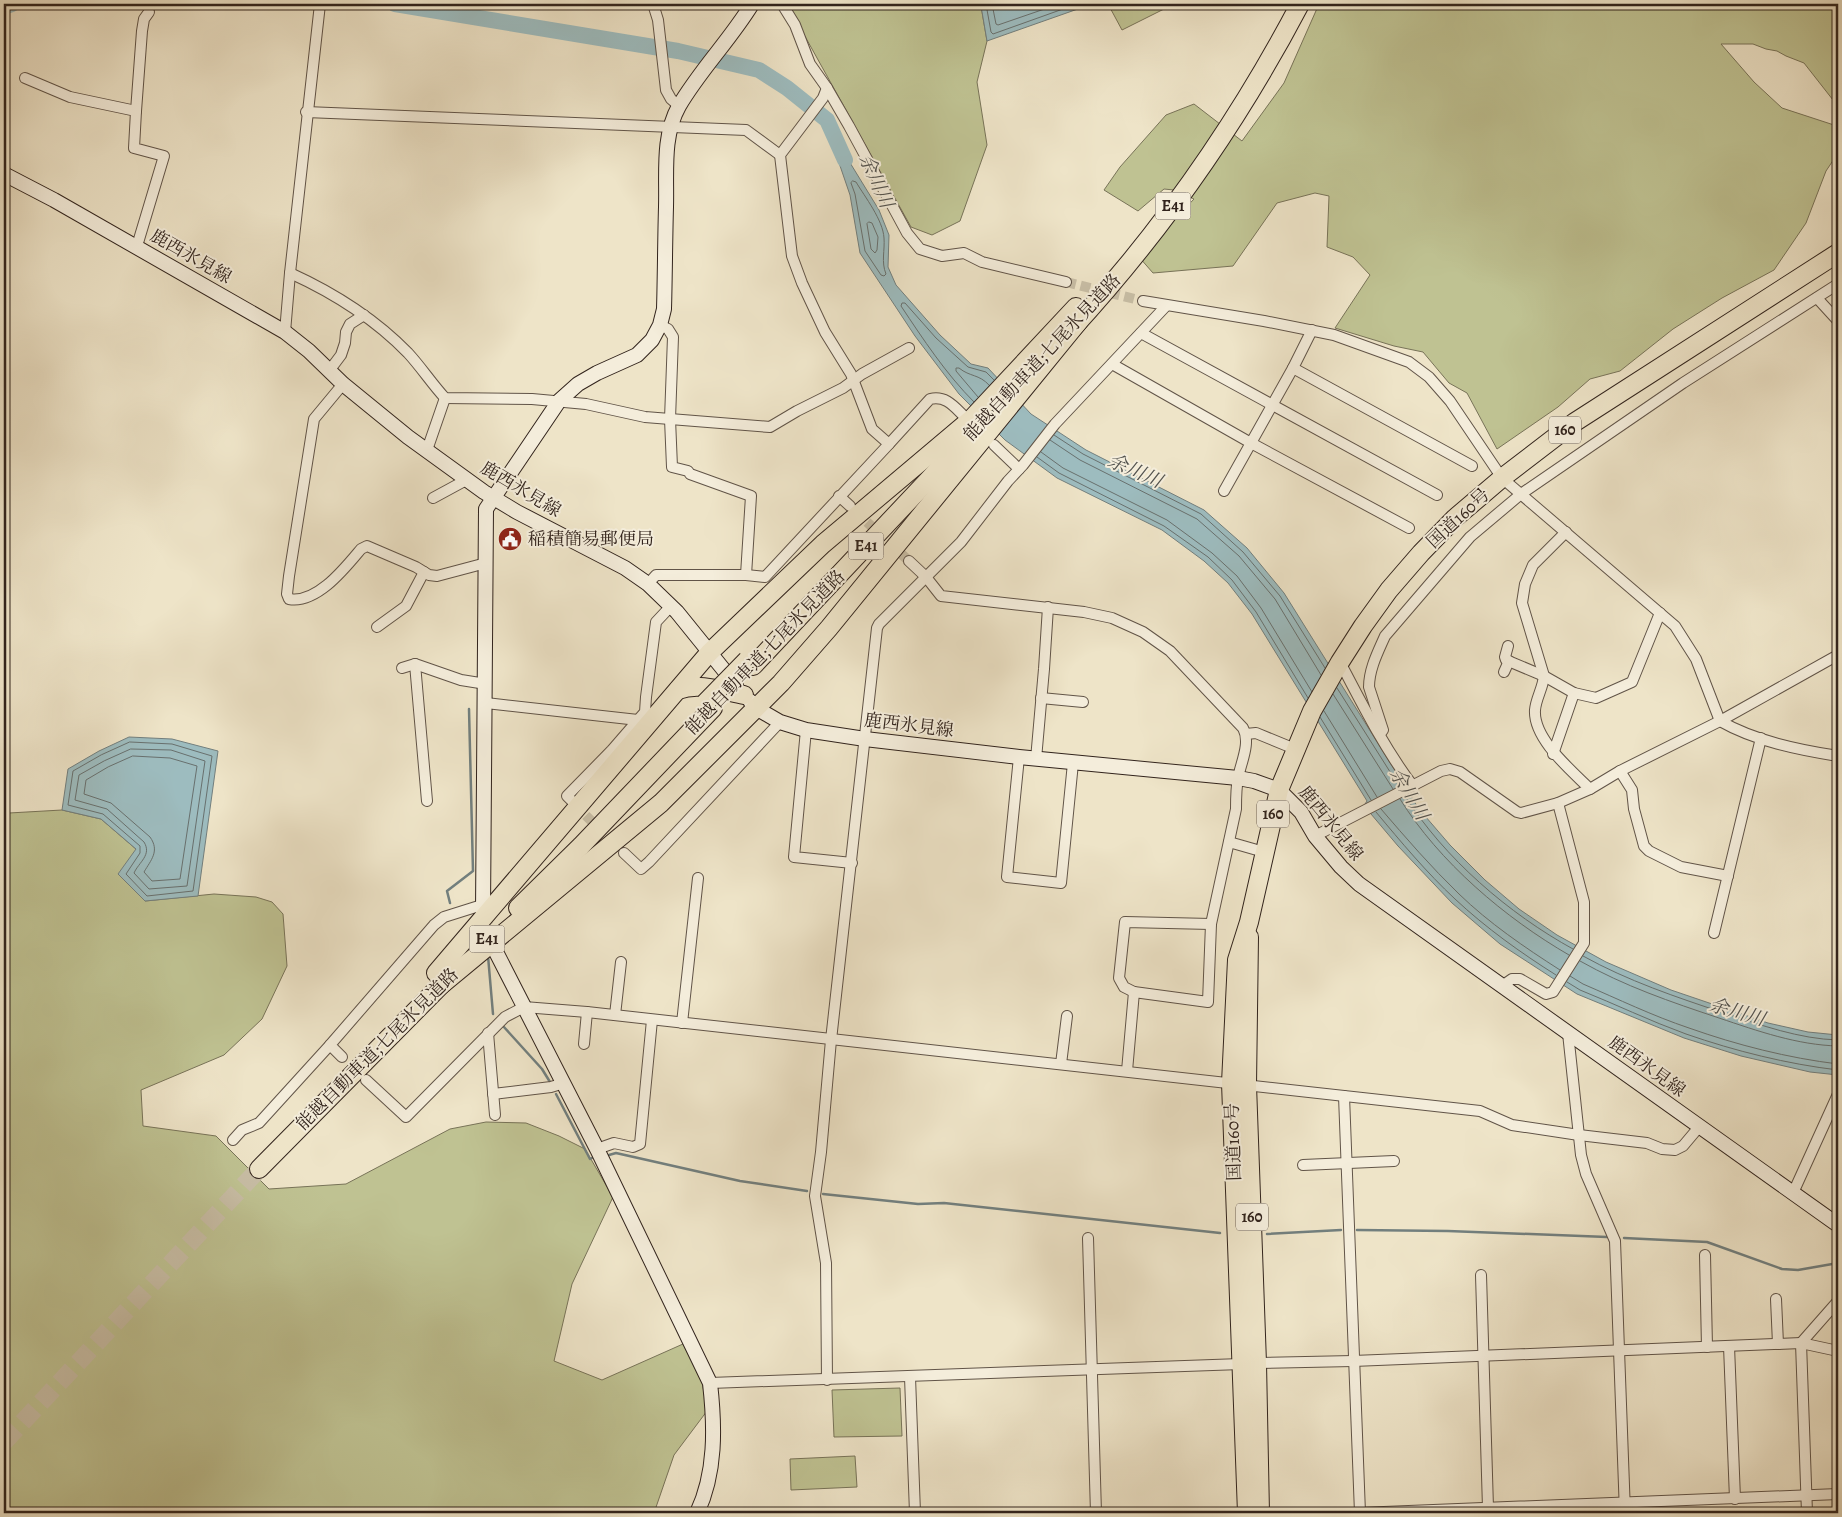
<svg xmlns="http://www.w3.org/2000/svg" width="1842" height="1517" font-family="Alegreya,'Noto Serif JP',serif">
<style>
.green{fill:#bfc292;stroke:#787358}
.water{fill:#9dbcbf;stroke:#727f7e}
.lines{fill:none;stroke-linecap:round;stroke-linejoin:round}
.shore{stroke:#68706e;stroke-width:1}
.stream{stroke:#727f7e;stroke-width:2.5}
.river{stroke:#9dbcbf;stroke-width:16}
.street-tunnel{stroke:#c8bea6;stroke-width:10;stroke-dasharray:10 5;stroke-linecap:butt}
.secondary-tunnel{stroke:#c8bea6;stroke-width:14;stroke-dasharray:14 7;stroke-linecap:butt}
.highway-tunnel{stroke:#c8bea6;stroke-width:18;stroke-dasharray:18 9;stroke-linecap:butt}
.street-casing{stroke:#615448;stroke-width:12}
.secondary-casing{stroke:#32241d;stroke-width:16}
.highway-casing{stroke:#32241d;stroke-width:20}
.street{stroke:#f4eddb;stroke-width:10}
.secondary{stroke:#f4eddb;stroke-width:14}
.highway{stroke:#eee4c8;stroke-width:18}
.highway-bridge-casing{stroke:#32241d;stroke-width:20;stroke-linecap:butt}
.highway-bridge{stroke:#eee4c8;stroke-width:18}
.labels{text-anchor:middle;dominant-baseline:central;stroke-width:4;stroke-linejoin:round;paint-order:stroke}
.shield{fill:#f4eddb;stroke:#6c6056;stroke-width:1}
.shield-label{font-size:16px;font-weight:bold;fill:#32241d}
.street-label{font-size:18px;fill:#32241d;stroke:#f4eddb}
.poi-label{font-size:18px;fill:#32241d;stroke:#f4eddb;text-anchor:start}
.water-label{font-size:19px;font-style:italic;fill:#52524e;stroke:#f4eddb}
</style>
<rect width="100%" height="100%" fill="#eee4c8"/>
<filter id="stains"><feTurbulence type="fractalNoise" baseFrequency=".004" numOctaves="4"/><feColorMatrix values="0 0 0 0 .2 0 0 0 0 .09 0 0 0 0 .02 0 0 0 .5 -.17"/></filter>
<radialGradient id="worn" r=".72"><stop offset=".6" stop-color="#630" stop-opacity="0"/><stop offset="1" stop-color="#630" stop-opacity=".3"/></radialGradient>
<g class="green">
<path d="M787,4h191l3,2 6,35 -10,41 10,63 -27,76 -28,14 -21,-8z"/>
<path d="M1108,4h66l-52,26z"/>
<path d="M1319,4h519v97l-5,-1 -29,-37 -18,-7 -9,-5 -11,-2 -13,-5h-32l33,38 28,26 55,18 1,27 -12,18 -20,52 -32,47 -52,28 -49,31 -53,42 -30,8 -32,28 -61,42 -30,-56 -18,-10 -26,-31 -29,-6 -59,-18 35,-53 -17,-18 -26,-10 2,-51 -14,-3 -38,10 -44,63 -80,7 -14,-16 55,-58 -20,-9 -10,-1 -26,22 -34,-21 16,-23 46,-52 28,-11 48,37 42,-58z"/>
<path d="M4,802l5,11 53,-3 39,9 36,31 8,51 69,-7 42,3 16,5 11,12 4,52 -25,53 -38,36 -83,35 2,36 73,10 53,53 77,-5 104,-55 36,-7 40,1 33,13 26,13 28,48 -41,87 -18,77 48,19 81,-36 19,37 5,30 -33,44 -20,58h-650z"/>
<path d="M900,1388l2,48 -68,1 -2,-47z"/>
<path d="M855,1456l2,31 -66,3 -1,-31z"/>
</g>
<g class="water">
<path d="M978,4h114l-105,37 -6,-35z"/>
<path d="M825,122l54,88 10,25 -1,32 8,18 44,50 31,29 17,4 43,46 55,36 118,60 43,38 37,45 135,216 31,36 35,35 34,29 38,26 49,27 65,28 97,33 40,9 30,3v40l-28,-3 -69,-16 -57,-18 -107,-44 -77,-50 -48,-41 -54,-57 -27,-32 -6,-10 2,-3 -115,-187 -24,-31 -24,-22 -42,-31 -105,-52 -52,-38 -46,-46 -44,-58 -55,-83 -10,-58z"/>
<path d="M129,737l43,2 46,12 -20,145 -53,5 -27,-27 18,-25 -35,-30 -39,-9 6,-41 31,-18z"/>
</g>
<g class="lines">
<g class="shore">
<path d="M986,4l5,28 2,2 84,-30"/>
<path d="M992,4l4,20 2,1 61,-21"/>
<path d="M853,181l3,1c9,15 27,38 28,56 1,12 -3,24 2,36l-2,2 -3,-1 -16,-24 -10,-57 -4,-11z"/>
<path d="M869,222l3,1 6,14 -1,13 -2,3 -4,-4 -4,-25z"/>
<path d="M978,397l-22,-26v-3h3c11,9 20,6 30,17"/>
<path d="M974,402c-28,-28 -51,-63 -73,-96l1,-3h3l31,35 32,29 18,5 8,8"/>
<path d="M1054,435l29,19 118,60 42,38 37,44 45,72"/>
<path d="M1050,440l30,20 117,59 42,37 36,43 46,76"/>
<path d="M1041,452l22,16 104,52 45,33 25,23 24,32 51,84"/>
<path d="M1037,457l22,16 105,53 44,31 24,23 24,32 52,86"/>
<path d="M1337,688l62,98"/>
<path d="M1333,694l60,95"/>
<path d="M1324,711l53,86"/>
<path d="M1320,717l51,83"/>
<path d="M130,742l42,2 40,12 -19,135 -46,5 -21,-22 14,-21v-7l-37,-32 -35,-9 5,-34 28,-16z"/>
<path d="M131,749l40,1 34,11 -18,125 -38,3 -15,-16c5,-11 18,-18 10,-31l-37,-33 -32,-9 4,-25 25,-14z"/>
<path d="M133,756l37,2 27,8 -17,113 -28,2 -8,-9c7,-12 16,-21 6,-35l-39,-34 -27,-9 2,-14 22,-13z"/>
<path d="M1405,796c39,62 104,118 168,153"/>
<path d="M1400,799c39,63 105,119 169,156"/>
<path d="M1381,809c25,29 50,58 78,85 30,29 65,53 101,76"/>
<path d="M1376,812c25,30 51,61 79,87 31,29 66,54 101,76"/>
<path d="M1583,956c45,25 93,41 141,57 37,12 75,26 114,27"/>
<path d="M1580,961c44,25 91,41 139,57 39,13 78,27 119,28"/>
<path d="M1570,976l13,8c35,15 70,32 106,44 48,17 99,30 149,36"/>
<path d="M1567,982l13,8c35,14 70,31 106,44 49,17 101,30 152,36"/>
</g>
<g class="stream">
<path d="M450,903l-3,-12 26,-20 -4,-162"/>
<path d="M488,956l5,58"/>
<path d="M503,1026l39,43 8,13"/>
<path d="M556,1094l34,65 2,-1"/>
<path d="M609,1155l7,-2 124,28 67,10"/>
<path d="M823,1194l95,10 26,-1 276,30"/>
<path d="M1357,1230l91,1 159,6"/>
<path d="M1267,1234l74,-4"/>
<path d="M1624,1238l83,4 75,27 16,1 40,-7"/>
</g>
<g class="river">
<path d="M395,4l283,47 81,19 28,18 40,32 18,40"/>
<path d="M4,7l8,-3"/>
</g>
<g class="street-tunnel">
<path d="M1066,282l77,19"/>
<path d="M856,512l53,49"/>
<path d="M575,805l42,41"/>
</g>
<path class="secondary-tunnel" d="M483,911l4,20 7,17"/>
<path class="highway-tunnel" d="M4,1442l255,-273"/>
<g class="street-casing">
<g id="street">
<path d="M653,4l5,16 8,70 5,9 8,7"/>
<path d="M782,4l13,21 15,39 17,24 22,38 58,107 13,16 22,7 22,-3 18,9 84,20"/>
<path d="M25,78l45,19 66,14 -2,37 30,8 -27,90"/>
<path d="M136,111l6,-80 2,-12 5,-7"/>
<path d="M306,112l440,18 34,25"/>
<path d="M290,273c44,20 84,45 118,80 13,14 24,31 37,45l87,1 54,5 59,13 125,10 27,-16 46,-23 19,-14 47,-26"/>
<path d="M1817,298l21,23"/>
<path d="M1143,301l121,20 70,14 75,27 20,15 21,24 52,77 173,148 21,33 24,62c35,20 79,29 118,35"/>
<path d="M660,325l8,4 5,8 -3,82 2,48 16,4 2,3 61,22 -5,79"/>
<path d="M1312,330l-19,38 179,98"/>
<path d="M285,332l5,-59 30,-269"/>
<path d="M1141,333l296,162"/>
<path d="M1112,364l139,79 158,85"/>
<path d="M329,371l12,-16 4,-12 1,-11 4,-8 14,-9"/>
<path d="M343,384l-29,35 -25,157 -2,18 2,5c28,5 56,-31 72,-50l6,-3 49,21 13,8 8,1 49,-13"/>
<path d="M889,444l41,-45c17,-4 25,9 37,20"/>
<path d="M994,445l25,24"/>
<path d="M427,450l18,-52"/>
<path d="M1224,491l69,-123"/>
<path d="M839,496l11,10"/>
<path d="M433,498l35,-19"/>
<path d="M1566,532l-33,33 -8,19 -3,19 22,73c-1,12 -8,22 -9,34 -2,29 36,60 55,79"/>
<path d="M909,561l17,16 15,19 143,16 28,6 31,14 27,19 73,77c8,15 -2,34 -5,50 -2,10 -2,20 -2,31l-25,115 -3,78 -74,-10 -7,79"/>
<path d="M648,584l8,-9h90l19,2 124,-133 -17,-15 -21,-55 -26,-42 -23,-49 -10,-27 -12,-101 43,-57 4,-10"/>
<path d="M377,627l29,-21 18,-34"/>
<path d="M1508,646l-3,11 1,3 38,16 30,17 22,5 36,-16 28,-69"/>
<path d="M1340,662c22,42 44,86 73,124"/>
<path d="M415,664l12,137"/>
<path d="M402,668l13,-4 46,16 25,4"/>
<path d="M1504,672l5,-11"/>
<path d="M1041,698l42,4"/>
<path d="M486,703l152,17 -26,30 -45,46 6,6"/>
<path d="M638,720l7,-8 1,-15 10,-75 15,-16"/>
<path d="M806,730l-12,127 58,6"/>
<path d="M1246,734l10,-1 39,16"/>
<path d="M1380,734l3,-4 -14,-43c0,-18 9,-35 16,-51l85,-99 51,-43 162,-111 155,-99"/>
<path d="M1553,754l21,-61"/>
<path d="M1019,757l-12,120 54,6 12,-120"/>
<path d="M1036,759l8,-90 4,-62"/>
<path d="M1620,771l12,19 2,19 10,37 5,5 32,16 47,9"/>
<path d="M1315,836l126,-65 9,-2 10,3 57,40 4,1 37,-10 32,-14 30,-18 100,-50 118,-66"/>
<path d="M1229,842l35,10"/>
<path d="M624,853l17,16 8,-7 131,-140"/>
<path d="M1714,933l47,-195"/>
<path d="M1502,986l10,-7h8l26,15 7,-2 31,-49v-41l-26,-99"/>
<path d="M1134,992l-10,-5 -5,-9 6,-56 86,2"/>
<path d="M615,1015l6,-53"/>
<path d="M682,1023l16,-145"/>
<path d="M488,1033l7,82"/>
<path d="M1568,1033l13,122 5,19 29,67 10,272"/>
<path d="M584,1044l3,-32"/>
<path d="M342,1057l-12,-12 104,-120 10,-8 38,-12"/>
<path d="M1061,1064l6,-48"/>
<path d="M366,1080l40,37 99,-100 19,-10 63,5 893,99 32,14 67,10 68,8 15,6 13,1 8,-4 16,-19"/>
<path d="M493,1094l58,-7 13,-4"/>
<path d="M1344,1096l16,417"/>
<path d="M233,1140l9,-10 17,-7 71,-78"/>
<path d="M597,1149l17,-6 19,4 7,-3 12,-124"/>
<path d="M1303,1165l91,-4"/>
<path d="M1793,1193l45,-99"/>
<path d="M1088,1238l8,275"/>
<path d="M1705,1255l2,92"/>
<path d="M1481,1275l7,233"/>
<path d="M1776,1299l2,45"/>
<path d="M1729,1346l6,153"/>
<path d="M1257,1363l96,-2 448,-18 37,8"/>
<path d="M910,1377l5,136"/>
<path d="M827,1380l-1,-117 -11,-67 6,-44 10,-112 46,-412 2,-4 82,-82 47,-61 15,-16 32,-41 111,-118"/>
<path d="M710,1383l531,-19"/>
<path d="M1359,1513l479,-19"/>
<path d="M1807,1513l-6,-170 37,-42"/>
</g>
</g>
<g class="secondary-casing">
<g id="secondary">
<path d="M4,174l50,26 231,132 24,19 34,33 65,53 76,55 33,20 108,56 23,16 29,28 59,73"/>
<path d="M750,701l6,7 24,14 26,8 59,9 154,18 219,21 16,3 25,9 22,22 14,24 26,31 18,17 479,341"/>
<path d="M483,911l3,-402 73,-108 19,-17 19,-11 40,-18 15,-15 8,-15 4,-16c1,-34 1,-68 2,-102 1,-33 -4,-71 13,-101 21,-36 51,-66 73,-102"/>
<path d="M494,948l103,201 113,234c5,44 6,90 -13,130"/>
</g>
</g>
<g class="highway-casing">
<g id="highway">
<path d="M1071,330c90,-98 167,-208 229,-326"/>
<path d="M962,429l114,-122"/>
<path d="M753,666l229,-243"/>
<path d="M678,690c21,-8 45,1 66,5"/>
<path d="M518,908l63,-62 132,-138"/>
<path d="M1249,937l-2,148 10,278 3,150"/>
<path d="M436,973l273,-320 114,-109 146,-123"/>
<path d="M441,985l220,-182 120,-120 48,-55 250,-307"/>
<path d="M259,1169l189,-191"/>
<path d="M1247,1513l-16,-430 6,-123 12,-38 30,-132 33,-79 28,-49 23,-36 26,-36 32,-37 34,-35 47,-40 73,-56 263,-169"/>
</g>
</g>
<use href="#street" class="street"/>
<use href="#secondary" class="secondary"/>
<use href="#highway" class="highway"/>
<g class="highway-bridge-casing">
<path id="highway-bridge" d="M705,703l42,-43"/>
</g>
<use href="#highway-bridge" class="highway-bridge"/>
</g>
<defs>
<g id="civic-disc" transform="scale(1.25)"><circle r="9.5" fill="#8f2418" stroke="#f4eddb"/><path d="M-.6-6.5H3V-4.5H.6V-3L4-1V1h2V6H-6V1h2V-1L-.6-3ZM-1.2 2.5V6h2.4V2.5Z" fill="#fff"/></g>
</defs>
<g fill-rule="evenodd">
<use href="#civic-disc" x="510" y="539"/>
</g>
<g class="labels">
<g class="shield">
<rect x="1155.5" y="192.5" width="35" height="27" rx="4"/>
<rect x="1549" y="416.5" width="32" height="27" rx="4"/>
<rect x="848.5" y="532.5" width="35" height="27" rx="4"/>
<rect x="1257" y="800.5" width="32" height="27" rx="4"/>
<rect x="469.5" y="925.5" width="35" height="27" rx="4"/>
<rect x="1236" y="1203.5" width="32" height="27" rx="4"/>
</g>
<g class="shield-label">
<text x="1173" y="206">E41</text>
<text x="1565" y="430">160</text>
<text x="866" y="546">E41</text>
<text x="1273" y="814">160</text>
<text x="487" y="939">E41</text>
<text x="1252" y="1217">160</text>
</g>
<g class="street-label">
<text transform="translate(191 256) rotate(30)">鹿西氷見線</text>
<text transform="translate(1042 357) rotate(-47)">能越自動車道;七尾氷見道路</text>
<text transform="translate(521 489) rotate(31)">鹿西氷見線</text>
<text transform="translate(1458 518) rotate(-43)">国道160号</text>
<text transform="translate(765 652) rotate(-46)">能越自動車道;七尾氷見道路</text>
<text transform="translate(909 725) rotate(7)">鹿西氷見線</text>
<text transform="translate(1331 823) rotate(51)">鹿西氷見線</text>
<text transform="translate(377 1049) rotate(-45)">能越自動車道;七尾氷見道路</text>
<text transform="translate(1647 1066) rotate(36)">鹿西氷見線</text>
<text transform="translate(1233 1142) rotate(-92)">国道160号</text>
</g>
<g class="poi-label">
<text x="528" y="539">稲積簡易郵便局</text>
</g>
<g class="water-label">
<text transform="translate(876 181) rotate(66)">余川川</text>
<text transform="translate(1135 471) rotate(24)">余川川</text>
<text transform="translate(1409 794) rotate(59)">余川川</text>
<text transform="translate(1737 1012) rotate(16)">余川川</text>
</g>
</g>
<rect width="1842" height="1517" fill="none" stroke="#eee4c8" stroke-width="20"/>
<rect x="5" y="5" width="1832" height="1507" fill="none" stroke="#32241d" stroke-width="2.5"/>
<rect x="10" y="10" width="1822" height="1497" fill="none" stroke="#32241d"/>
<rect width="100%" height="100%" filter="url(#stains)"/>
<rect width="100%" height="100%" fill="url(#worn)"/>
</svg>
